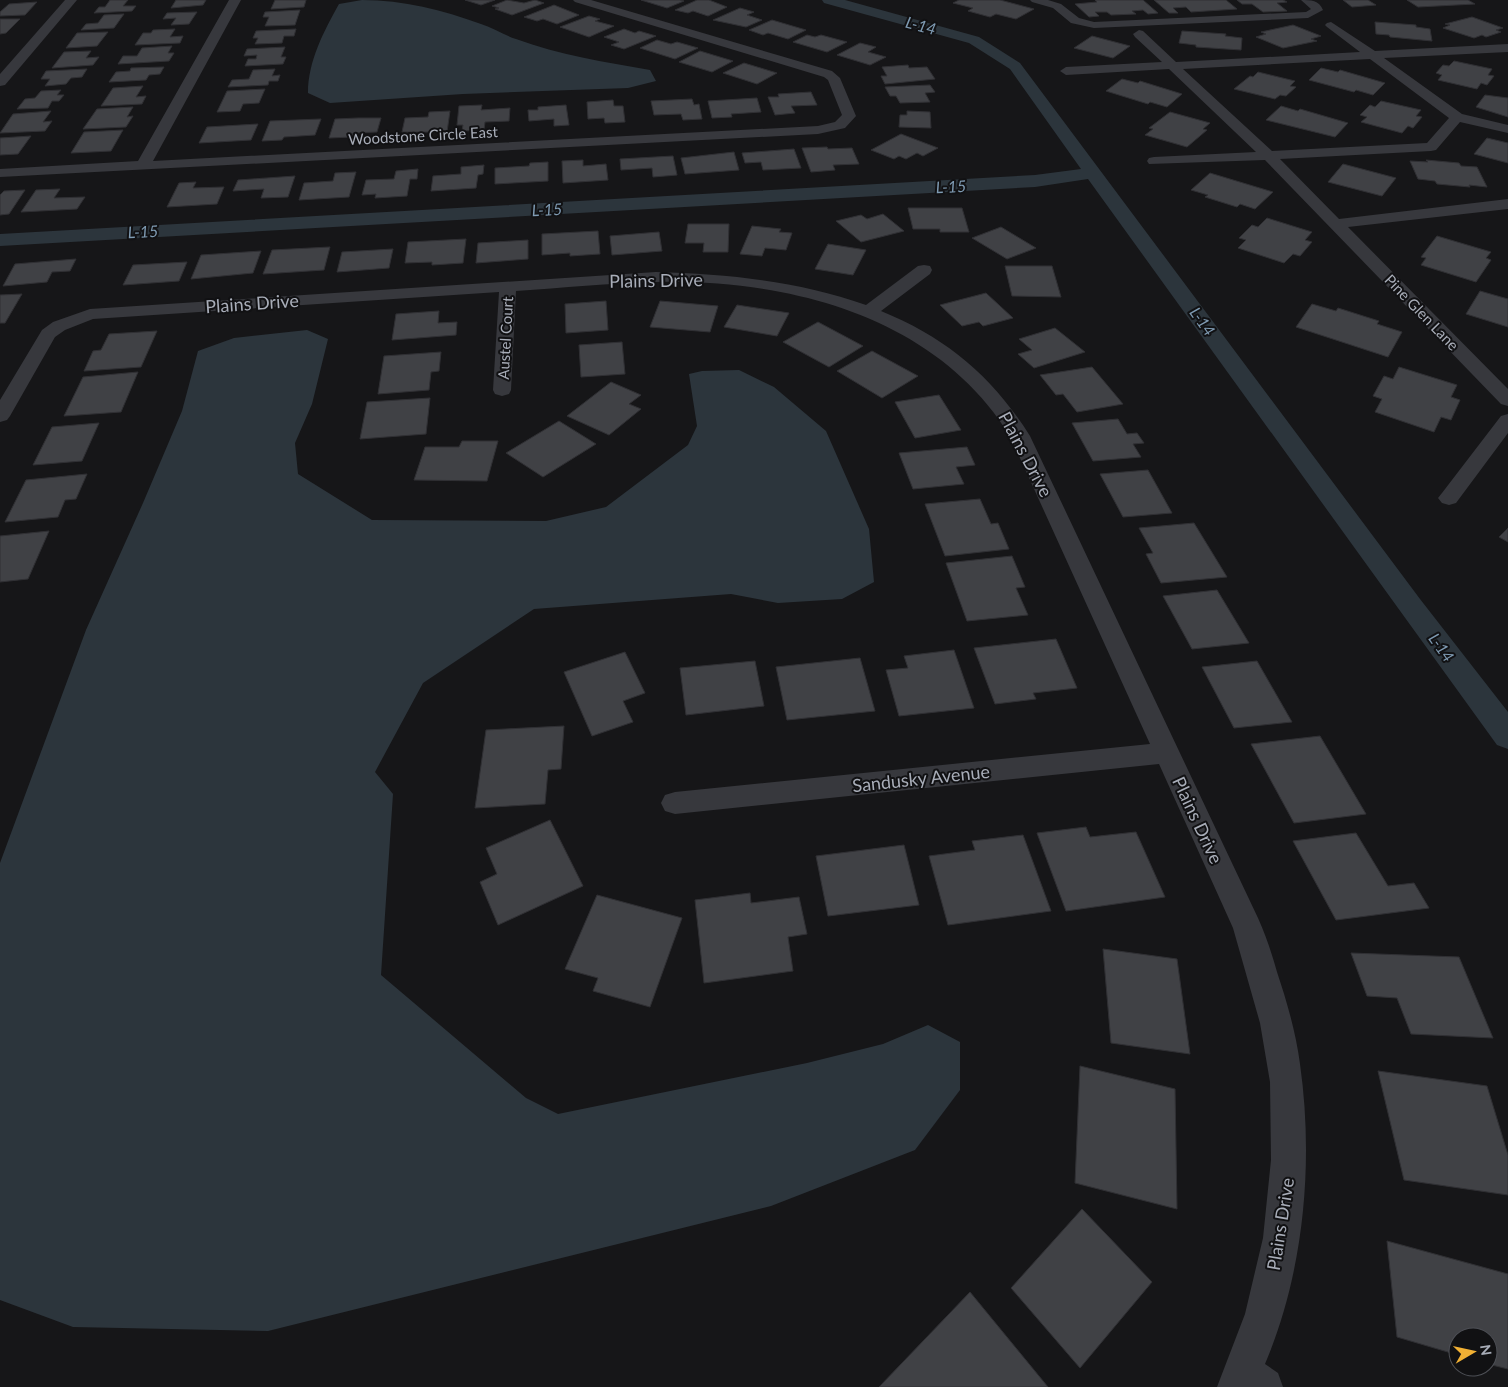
<svg xmlns="http://www.w3.org/2000/svg" width="1508" height="1387" font-family="Lato,sans-serif">
<style>
.water{fill:#2c353c}
.lines{fill:none;stroke-linecap:round;stroke-linejoin:round}
.canal{fill:#2c353c;fill-rule:evenodd}
.building{fill:#404145;stroke:#303034}
.minor{fill:#37383d;fill-rule:evenodd}
.labels{text-anchor:middle;dominant-baseline:central;stroke-width:4;stroke-linejoin:round;paint-order:stroke}
.far-street-label{font-size:15px;fill:#a8adb8;stroke:#111113}
.far-water-label{font-size:16px;font-style:italic;fill:#7f9bb3;stroke:#111113}
.street-label{font-size:18px;fill:#a8adb8;stroke:#111113}
</style>
<rect width="100%" height="100%" fill="#161618"/>
<g class="water">
<path d="M362,0c42,0 80,10 119,24 12,4 23,11 35,15 43,16 89,23 134,31l6,11 -28,7 -165,6 -133,9 -22,-10c0,-32 16,-62 31,-89z"/>
<path d="M307,330l21,9 -16,65 -17,39 3,31 74,46 174,1 60,-14 82,-62 9,-19 -8,-52 13,-3 37,-1 35,17 52,44 43,98 5,53 -32,17 -64,4 -47,-9 -197,15 -111,74 -48,89 18,22 -12,181 145,123 32,16 249,-51 76,-19 45,-19 32,17v48l-45,60 -144,56 -503,125 -195,-4 -73,-27v-437l86,-233 57,-127 39,-92 16,-60 36,-13z"/>
</g>
<g class="lines">
<path class="canal" d="M822,0h23l134,37 41,26 400,536 88,113v37l-11,-4 -409,-566 -53,8 -1035,59v-12l1035,-59 46,-6 -71,-100 -41,-26 -145,-40z"/>
</g>
<g class="building">
<path d="M110,0h18l-5,6h13l-4,5 -38,2 5,-6h6z"/>
<path d="M176,0h30l-3,5 -32,3z"/>
<path d="M275,0h31l-2,7 -33,2z"/>
<path d="M465,0h30l-14,5z"/>
<path d="M507,0l17,3 11,-3 9,3 -32,12 -17,-6 4,-1 -7,-2z"/>
<path d="M641,0h39l4,1 -17,7z"/>
<path d="M697,0h12l18,7 -19,9 -15,-5 -5,2 -13,-3z"/>
<path d="M959,0h41l34,9 -18,10 -20,-5 -6,3 -22,-6 5,-3 -20,-5z"/>
<path d="M1095,0h48l15,13 -10,1 -5,-4 -11,1 4,3 -25,1 -4,-3h-12l4,4 -10,1 -14,-13 22,-2z"/>
<path d="M1154,0h72l11,9 -46,3 -5,-5 -13,1 5,5h-9z"/>
<path d="M1237,0h46l4,2 -10,1 10,8 -24,1 -11,-8h-10z"/>
<path d="M1343,0h25l8,5 -24,2z"/>
<path d="M1407,0h61l7,4 -57,3z"/>
<path d="M37,2l-12,13 -25,1v-4l9,-8z"/>
<path d="M554,5l25,10 -22,9 -14,-5 -6,2 -13,-4z"/>
<path d="M740,8l14,4 -7,3 15,5 -16,7 -33,-7z"/>
<path d="M300,10l-5,15 -30,1 4,-9h-6l2,-5z"/>
<path d="M197,12l-8,12 -18,1 5,-7 -13,1 4,-6z"/>
<path d="M124,14l-10,14 -33,2 5,-6 12,-1 6,-8z"/>
<path d="M589,16l11,3 -5,2 19,5 -25,11 -29,-10z"/>
<path d="M1472,17l31,11 -7,2 5,2 -15,5 -4,-2 -8,3 -31,-10 7,-3 -5,-1z"/>
<path d="M0,19h20l-14,14 -6,1z"/>
<path d="M772,20l34,10 -18,9 -20,-6 -5,2 -14,-5z"/>
<path d="M1375,22l41,3v2l14,2 2,12 -42,-4 -1,-2 -13,-1z"/>
<path d="M1293,25l28,11 -10,3 6,2 -34,7 -27,-11 10,-3 -5,-2z"/>
<path d="M175,29l-5,8 13,-1 -3,7 -45,2 8,-12h8l2,-3z"/>
<path d="M296,29l-2,7h-10l-2,7 -27,1 3,-6h-5l3,-7z"/>
<path d="M624,29l11,4 4,-2 17,5 -32,13 -13,-4 8,-3 -15,-5z"/>
<path d="M1182,31l44,3 -1,2 17,2 -1,12 -45,-3v-2l-17,-2z"/>
<path d="M108,32l-11,14 -31,2 11,-15z"/>
<path d="M807,35l8,2 6,-2 26,7 -20,10 -34,-10z"/>
<path d="M1092,36l38,10 -17,12 -39,-10z"/>
<path d="M657,40l14,4 6,-2 21,6 -23,11 -35,-11z"/>
<path d="M860,43l16,4 -8,5 18,5 -16,8 -33,-10z"/>
<path d="M172,46l-4,7h6l-5,8 -51,3 5,-8h14l5,-8z"/>
<path d="M285,47l-4,10h5l-3,7 -38,2 3,-7h8l1,-4 -13,1 3,-7z"/>
<path d="M91,51l-5,7 13,-1 -6,8 -41,3 12,-16z"/>
<path d="M700,51l33,10 -21,11 -33,-10z"/>
<path d="M1454,61l38,8 -4,6 6,1 -7,9 -6,-2 -4,6 -39,-9 4,-5 -6,-2 7,-8 6,1z"/>
<path d="M744,63l33,10 -20,11 -34,-11z"/>
<path d="M908,65l1,3 18,-1 8,12 -50,5 -4,-8h6l-5,-9z"/>
<path d="M164,67l-4,7 -11,1 -3,5 -37,2 7,-10 14,-1 1,-3z"/>
<path d="M1321,68l17,4 2,-2 45,13 -12,12 -17,-5 -2,2 -45,-12z"/>
<path d="M87,69l-5,8 -11,1 -5,6 -21,2 5,-7h-9l5,-8z"/>
<path d="M275,69l-3,7 8,-1 -2,6h-9l-1,4 -40,2 4,-7 17,-1 4,-9z"/>
<path d="M1258,72l37,9 -5,5 6,1 -10,9 -6,-1 -5,4 -41,-10 16,-13 3,1z"/>
<path d="M1122,79l16,4 2,-2 42,13 -15,13 -17,-5 -2,2 -42,-13z"/>
<path d="M930,85l5,7 -10,1 5,9 -30,1 -4,-7h-6l-5,-9z"/>
<path d="M143,86l-7,11 10,-1 -4,8 -41,2 12,-18z"/>
<path d="M265,89l-6,14 -16,1 -3,7 -23,1 10,-21z"/>
<path d="M61,90l-4,5h7l-5,6h-7l-4,7 -31,1 8,-10 10,-1 6,-7z"/>
<path d="M811,92l6,13 -26,1 4,7 -20,2 -7,-18h11l-1,-3z"/>
<path d="M1485,95l23,3v19l-32,-10z"/>
<path d="M757,98l4,14 -30,2 1,3 -20,1 -4,-17z"/>
<path d="M692,99l2,6 5,-1 3,15 -19,1 -2,-6 -27,1 -3,-14z"/>
<path d="M613,100l1,6h9l2,16 -20,1 -1,-5 -16,1 -1,-17z"/>
<path d="M1381,101l40,9 -5,6 6,1 -9,11 -5,-2 -6,7 -41,-11 6,-5 -7,-2 10,-10 5,2z"/>
<path d="M482,105l-1,5 29,-2 -1,13 -24,1 -1,8 -22,1 1,-6h-6l2,-19z"/>
<path d="M566,105l3,20 -15,1v-7l-25,2 -1,-11h10v-3z"/>
<path d="M1281,106l17,5 2,-2 48,14 -13,14 -69,-17z"/>
<path d="M133,107l-6,10 6,-1 -7,11 -43,2 14,-20z"/>
<path d="M51,111l-8,11 9,-1 -7,10 -45,2 13,-19z"/>
<path d="M450,111l-3,21h-45l3,-14 23,-1 1,-5z"/>
<path d="M907,111l23,1 1,16 -32,-1 1,-12h7z"/>
<path d="M1170,112l40,11 -7,6 4,1 -20,17 -42,-12 8,-6 -4,-1z"/>
<path d="M358,118h23l-4,14 -24,1 -1,4 -23,1 6,-19z"/>
<path d="M321,119l-6,16 -31,2 -2,3 -20,1 8,-20z"/>
<path d="M258,124l-7,16 -52,3 8,-16z"/>
<path d="M123,130l-12,21 -40,2 13,-21z"/>
<path d="M901,134l37,14 -15,8 -6,-3 -11,6 -7,-3 -5,3 -23,-9z"/>
<path d="M31,136l-13,18 -18,1v-17z"/>
<path d="M1487,138l21,5v20l-34,-9z"/>
<path d="M827,147l1,2 24,-1 7,16 -26,1 2,5 -24,2 -9,-24z"/>
<path d="M794,149l7,19 -38,2 -2,-8 -16,1 -3,-10z"/>
<path d="M734,152l5,18 -54,4 -4,-16z"/>
<path d="M673,156l4,19 -24,2 -1,-9 -31,2 -1,-11z"/>
<path d="M583,160v6l23,-2 2,16 -45,3 -1,-22z"/>
<path d="M1426,160l33,3 2,3 16,1 10,20 -18,-2 1,2 -33,-3 -2,-3 -17,-2 -8,-18 18,1z"/>
<path d="M548,162v19l-53,3v-16l34,-2 1,-3z"/>
<path d="M1343,164l53,14 -14,18 -54,-14z"/>
<path d="M484,165l-1,9 -5,1 -2,13 -45,3 2,-15 28,-2v-7z"/>
<path d="M418,169l-1,10h-7l-3,17 -32,2 1,-4 -14,1 4,-15 28,-1 2,-8z"/>
<path d="M356,172l-7,25 -50,3 5,-17 29,-2 2,-8z"/>
<path d="M1210,173l63,19 -18,17 -15,-5 -3,3 -32,-10 3,-2 -17,-5z"/>
<path d="M295,176l-7,21 -27,1 3,-9 -31,2 5,-11z"/>
<path d="M196,182l-3,6 31,-1 -7,17 -50,3 12,-24z"/>
<path d="M60,189l-6,9 31,-1 -8,12 -56,3 15,-22z"/>
<path d="M25,190l-16,24 -9,1v-20l4,-4z"/>
<path d="M908,208h54l7,24h-29v-3h-27z"/>
<path d="M883,214l21,17 -43,11 -25,-21 25,-6 6,4z"/>
<path d="M1267,218l45,14 -7,8 7,2 -12,14 -7,-2 -9,9 -46,-15 8,-8 -7,-2 13,-13 6,2z"/>
<path d="M688,224h41l-1,28h-25l1,-9h-19z"/>
<path d="M752,226l29,3 -2,3 13,1 -6,17 -21,-2 -3,8 -22,-2z"/>
<path d="M1001,227l35,21 -29,11 -35,-21z"/>
<path d="M598,231l2,23 -30,2v-3l-28,2v-21z"/>
<path d="M659,232l3,19 -50,4 -2,-19z"/>
<path d="M1437,236l54,16 -5,6 5,2 -15,22 -55,-17 5,-7 -5,-1z"/>
<path d="M466,239l-3,24 -31,2v-3l-27,1 3,-21z"/>
<path d="M528,240v19l-52,4 2,-20z"/>
<path d="M828,244l38,6 -13,25 -38,-6z"/>
<path d="M330,247l-6,23 -61,4 9,-24z"/>
<path d="M393,249l-4,19 -52,4 5,-20z"/>
<path d="M261,251l-8,22 -62,6 10,-24z"/>
<path d="M76,259l-6,12 -18,1 -5,10 -44,4 12,-22z"/>
<path d="M187,262l-8,19 -56,4 10,-20z"/>
<path d="M1005,266h47l9,31 -49,-1z"/>
<path d="M1480,291l28,8v28l-42,-13z"/>
<path d="M986,293l27,25 -30,8 -4,-4 -17,4 -22,-21z"/>
<path d="M22,294l-17,29h-5v-28z"/>
<path d="M606,301l2,29 -42,3 -1,-29z"/>
<path d="M660,301l58,5 -8,26 -60,-5z"/>
<path d="M1312,304l24,7 2,-3 41,13 -2,3 25,8 -14,25 -92,-30z"/>
<path d="M737,305l52,8 -12,23 -53,-9z"/>
<path d="M439,311l-1,12 19,-1 -1,13 -64,5 4,-26z"/>
<path d="M818,322l45,24 -34,21 -46,-25z"/>
<path d="M1055,328l30,24 -51,16 -16,-14 14,-4 -13,-11z"/>
<path d="M157,331l-16,36 -57,4 9,-20 8,-1 8,-16z"/>
<path d="M622,342l3,32 -44,3 -2,-32z"/>
<path d="M872,351l46,25 -36,22 -45,-27z"/>
<path d="M441,352l-2,19 -8,1 -2,18 -51,4 6,-38z"/>
<path d="M1092,367l31,37 -46,8 -14,-18 -7,1 -16,-20z"/>
<path d="M1399,367l58,18 -6,12 9,3 -9,20 -10,-3 -7,15 -59,-20 7,-13 -9,-3 11,-20 9,3z"/>
<path d="M138,372l-17,40 -57,4 19,-39z"/>
<path d="M611,382l30,13 -12,9 12,5 -32,26 -42,-19z"/>
<path d="M939,395l22,35 -46,8 -20,-36z"/>
<path d="M430,398l-4,36 -66,5 7,-37z"/>
<path d="M1118,419l9,15 10,-1 7,10 -11,1 8,13 -48,4 -21,-38z"/>
<path d="M559,421l37,23 -53,33 -37,-24z"/>
<path d="M99,423l-17,38 -49,4 19,-38z"/>
<path d="M462,441h36l-11,40 -73,-1 11,-33h34z"/>
<path d="M967,447l8,18 -19,2 8,17 -51,5 -14,-36z"/>
<path d="M1148,470l24,43 -49,4 -23,-43z"/>
<path d="M87,474l-11,25 -11,1 -7,17 -53,5 21,-42z"/>
<path d="M980,499l11,25 7,-1 11,26 -64,7 -20,-52z"/>
<path d="M1194,523l33,54 -66,6 -15,-29 7,-1 -14,-25z"/>
<path d="M1508,528v14l-9,-5z"/>
<path d="M49,531l-21,48 -28,3v-46z"/>
<path d="M1012,556l13,31 -9,1 12,27 -61,6 -21,-58z"/>
<path d="M1217,590l32,53 -57,6 -29,-53z"/>
<path d="M1056,639l21,49 -44,5 3,6 -41,5 -21,-56z"/>
<path d="M954,650l20,58 -75,8 -13,-46 22,-2 -4,-12z"/>
<path d="M625,652l20,41 -22,8 10,21 -41,14 -28,-64z"/>
<path d="M860,658l15,53 -88,9 -11,-53z"/>
<path d="M755,661l9,45 -78,9 -6,-47z"/>
<path d="M1257,661l35,61 -58,6 -32,-61z"/>
<path d="M564,726l-3,43 -13,1 -3,34 -70,4 11,-78z"/>
<path d="M1320,736l46,78 -72,9 -43,-79z"/>
<path d="M550,820l33,66 -85,39 -18,-43 17,-8 -11,-26z"/>
<path d="M1086,827l4,10 46,-5 29,65 -99,14 -29,-78z"/>
<path d="M1356,833l32,53 26,-3 15,25 -93,12 -43,-79z"/>
<path d="M1023,835l28,76 -103,14 -19,-69 46,-6 -3,-9z"/>
<path d="M904,845l15,60 -91,11 -12,-60z"/>
<path d="M750,893l1,10 48,-6 8,37 -19,3 5,34 -89,12 -9,-83z"/>
<path d="M597,895l85,23 -32,89 -57,-16 5,-13 -33,-9z"/>
<path d="M1103,949l74,10 13,95 -79,-11z"/>
<path d="M1351,953l108,4 34,81 -82,-4 -14,-36 -30,-2z"/>
<path d="M1080,1066l95,23 2,120 -102,-26z"/>
<path d="M1378,1071l109,15 21,69v40l-104,-15z"/>
<path d="M1082,1209l70,73 -72,86 -69,-80z"/>
<path d="M1387,1241l121,33v95l-20,-5v-27h-30v18l-61,-18z"/>
<path d="M970,1292l78,95h-169z"/>
</g>
<g class="lines">
<g class="minor">
<path d="M65,0h12l-72,85 -5,1v-12z"/>
<path d="M229,0h12l-88,161 665,-35 17,-4 7,-7 -14,-35 -4,-3 -249,-75 -2,-2h18l241,71 8,7 16,38 -11,12 -27,6 -818,43v-8l138,-8z"/>
<path d="M1030,0h18l13,4 18,14 15,4 212,-10 5,-3 -10,-9c10,0 18,0 22,10l-15,8 -214,10 -23,-5 -18,-15 -21,-6z"/>
<path d="M1331,22l44,29 133,-7v8l-124,6 78,56 46,11v8l-48,-11 -24,28 -5,1 -151,8 59,60 169,-20v10l-160,18 160,162v17l-7,-2 -236,-244 -116,4 -2,-3 2,-3 5,-1 102,-5 -87,-83 -103,6 -6,-4 6,-4 96,-5 -27,-25 -2,-3 6,-4 4,1 33,31 184,-10 -33,-25 -2,-2 2,-2zM1370,59l79,59 -22,25 -155,8 -89,-82z"/>
<path d="M924,265l6,1 2,4 -2,4 -49,37c66,27 111,65 149,125l228,482c8,18 14,36 19,54 10,30 19,61 23,92 14,99 4,208 -35,300l13,9 5,14h-66l28,-73 18,-76 8,-78 -1,-78 -10,-59 -27,-95 -74,-164 -484,50 -10,-3 -4,-8 4,-8 10,-3 475,-48 -140,-308c-74,-120 -221,-157 -354,-154 -47,1 -93,6 -140,9l-5,99 -2,4 -7,2 -7,-2 -2,-4 6,-98 -406,27 -28,11 -10,7 -45,79 -3,4 -7,2v-22l42,-70 11,-8 37,-13 566,-37c72,2 142,9 210,33l52,-39z"/>
<path d="M1508,414v19l-52,70 -7,2 -7,-2 -4,-5 4,-5 59,-77z"/>
</g>
</g>
<g class="labels">
<g class="far-street-label">
<text transform="translate(423 135) rotate(-3)">Woodstone Circle East</text>
<text transform="translate(1422 312) rotate(46)">Pine Glen Lane</text>
<text transform="translate(505 338) rotate(-87)">Austel Court</text>
</g>
<g class="far-water-label">
<text transform="translate(921 25) rotate(15)">L-14</text>
<text transform="translate(951 186) rotate(-3)">L-15</text>
<text transform="translate(547 209) rotate(-3)">L-15</text>
<text transform="translate(143 231) rotate(-3)">L-15</text>
<text transform="translate(1203 321) rotate(54)">L-14</text>
<text transform="translate(1442 647) rotate(54)">L-14</text>
</g>
<g class="street-label">
<text transform="translate(656 280) rotate(-1)">Plains Drive</text>
<text transform="translate(252 303) rotate(-4)">Plains Drive</text>
<text transform="translate(1026 454) rotate(62)">Plains Drive</text>
<text transform="translate(921 778) rotate(-6)">Sandusky Avenue</text>
<text transform="translate(1198 820) rotate(65)">Plains Drive</text>
<text transform="translate(1280 1224) rotate(-81)">Plains Drive</text>
</g>
</g>
<g transform="translate(1473 1352) rotate(81)"><circle r="24" fill="#111113" stroke="#4d4f55"/>
<path d="M0-4L9 19L0 12L-9 19Z" fill="#f2b134"/>
<text y="-8" font-size="14" font-weight="bold" text-anchor="middle" fill="#a8adb8">N</text>
</g>
</svg>
